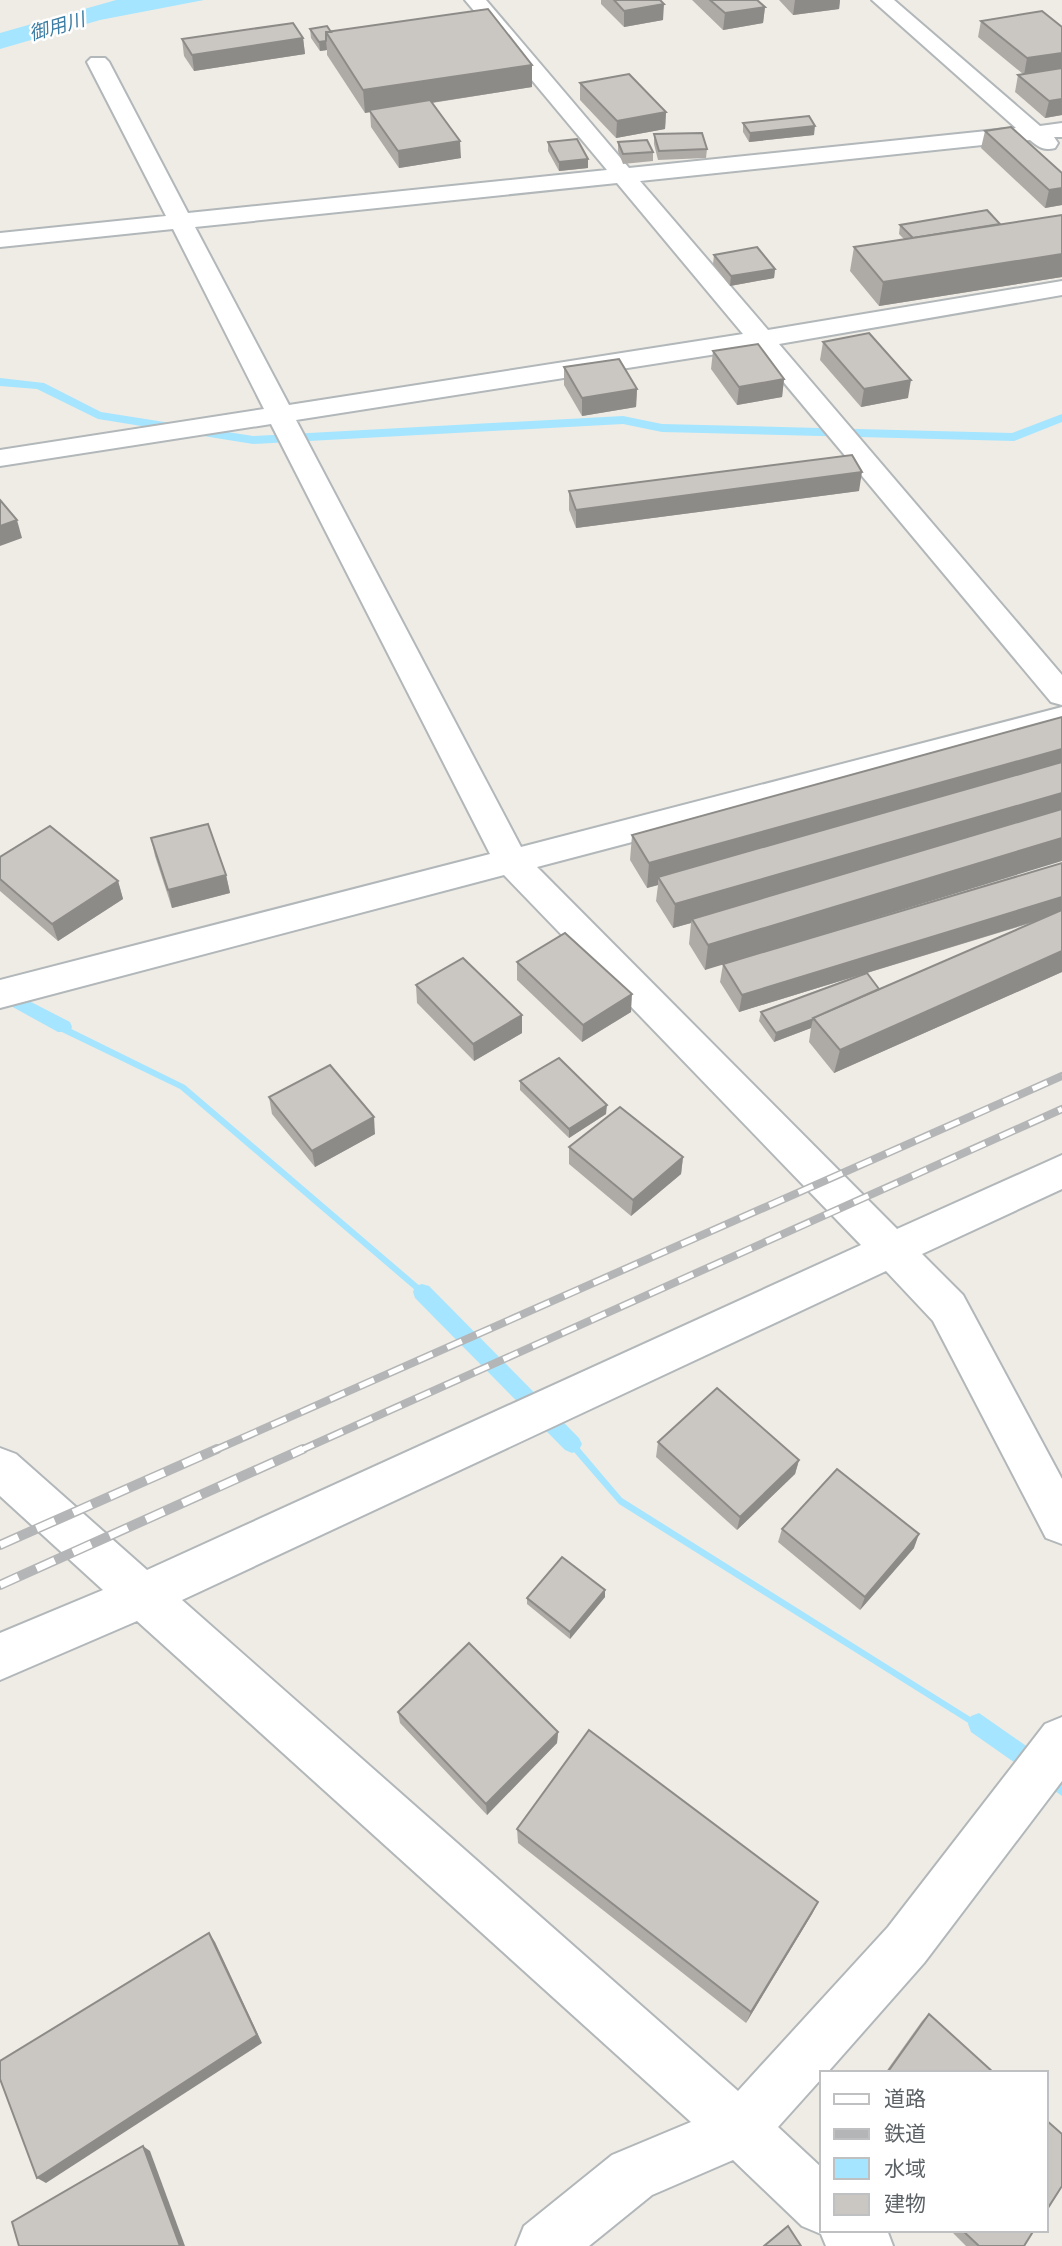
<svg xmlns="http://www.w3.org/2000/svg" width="1062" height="2246" font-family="'Nunito Sans','Noto Sans JP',sans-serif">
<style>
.water{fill:#a5e5ff}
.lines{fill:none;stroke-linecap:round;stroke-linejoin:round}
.stream{fill:#a5e5ff;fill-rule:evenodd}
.minor-casing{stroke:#b2b7ba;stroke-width:4}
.minor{fill:#fff;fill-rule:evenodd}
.rail-far1-casing{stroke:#b4b5b6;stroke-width:8}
.rail-casing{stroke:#b4b5b6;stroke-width:10}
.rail-far1{stroke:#fff;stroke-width:5;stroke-dasharray:16;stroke-linecap:butt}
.rail{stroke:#fff;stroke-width:7;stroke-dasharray:20;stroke-linecap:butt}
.wall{fill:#aeaba7;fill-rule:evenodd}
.shaded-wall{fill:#8d8b88}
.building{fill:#cac7c2;stroke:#8d8b88;stroke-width:2}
.labels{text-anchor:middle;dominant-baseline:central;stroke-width:5;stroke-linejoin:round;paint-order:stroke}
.far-water-label{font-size:19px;font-style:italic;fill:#3a7ca3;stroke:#fff}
</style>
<rect width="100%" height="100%" fill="#efece5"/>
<g class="water">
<path d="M116,0h88l-104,20 -100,29v-16z"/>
<path d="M45,1016l140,69 257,220 -6,3 -256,-219 -143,-69z"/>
<path d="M560,1425l62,73 377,237 -2,6 -378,-237 -65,-75z"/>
</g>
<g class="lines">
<g class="stream">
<path d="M0,378l44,5 57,29 152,24 370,-20 39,8 350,9 50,-19v8l-48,19 -352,-9 -39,-8 -370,20 -155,-25 -61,-30 -37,-3z"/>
<path d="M0,986l70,36 2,5 -2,5h-12l-58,-32z"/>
<path d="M422,1284l7,2 150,152 3,6 -3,6 -7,3 -7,-3 -150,-152 -2,-6 2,-6z"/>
<path d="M979,1713l83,58v25l-91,-64 -3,-8 3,-8z"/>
</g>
<g class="minor-casing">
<path id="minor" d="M465,0h21l143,168 387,-40 -144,-128h22l146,126 22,-3v14h-8l4,6 -3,5c-12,3 -16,-1 -25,-8l-390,41 128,149 294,-49v14l-283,49 283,331v30l-11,-3 -296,-354 -459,72 225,427 541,-140v22l-525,138 360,362 165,-74v34l-140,65 41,41 99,184v65l-16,-6 -113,-217 -47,-50 -704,329 556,491 150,-164 157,-203 17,-7v64l-138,182 -97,110h-5v5l-44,49 44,41v62h65l6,16h-67l-5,-12 -19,-8 -69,-66 -81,35 -63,51h-73l8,-20 88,-71 79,-33 -554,-501 -137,59v-47l103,-43 -103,-94v-48l16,6 131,116 714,-325 -357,-370 -504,133v-28l490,-126 -219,-430 -271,42v-16l264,-41 -91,-180 -173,18v-14l166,-17 -79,-154 4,-4h14l4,4 79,151 419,-43zM617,183l126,151 -454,71 -94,-178z"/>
</g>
<use href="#minor" class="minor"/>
<g class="rail-far1-casing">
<g id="rail-far1">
<path d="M213,1451l849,-375"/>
<path d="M299,1451l763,-342"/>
</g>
</g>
<g class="rail-casing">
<g id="rail">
<path d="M0,1545l217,-96"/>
<path d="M0,1585l303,-136"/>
</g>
</g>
<use href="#rail-far1" class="rail-far1"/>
<use href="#rail" class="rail"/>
</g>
<g class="wall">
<path d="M601,0h59l3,20 -39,7 -23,-23z"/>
<path d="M692,0h65l8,7 -2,16 -40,7z"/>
<path d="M779,0h61l-1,9 -46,6z"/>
<path d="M981,21l81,6v88l-17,3 -30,-26 3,-17 5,-1 -45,-37z"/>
<path d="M310,29l222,36v22l-100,16 29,55 -62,10 -28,-41 -1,-15 -5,1 -38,-58v-5l-7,1 -9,-13z"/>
<path d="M303,38l2,16 -111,17 -10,-15 -2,-17z"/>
<path d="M580,83l86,29 -1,17 -49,9 -36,-38z"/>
<path d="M743,123l71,12 -65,7 -6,-10z"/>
<path d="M985,131l77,42v32l-17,3 -64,-60z"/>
<path d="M654,134l53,15 -1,9 -48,2 -4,-16z"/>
<path d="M548,142l40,17v9l-29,3 -11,-20z"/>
<path d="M618,142l35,10v9l-30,3 -5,-13z"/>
<path d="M1062,215v62l-183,29 -29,-35 4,-24 50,-8 -5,-5 1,-9 100,-1v1z"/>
<path d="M714,255l61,14 -1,9 -44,8 -17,-22z"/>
<path d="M823,342l85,56 -47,9 -41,-47z"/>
<path d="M713,351l71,28 -2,18 -45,8 -26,-36z"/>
<path d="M564,367l73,22 -1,18 -54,9 -18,-31z"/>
<path d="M569,491h290l-283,37 -7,-18z"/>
<path d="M1062,717l-357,253 -16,-26 2,-21 -18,5 -17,-27 2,-16 -11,3 -17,-28 2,-25z"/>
<path d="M151,838l75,37 4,18 -58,15 -17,-52z"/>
<path d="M0,857l118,24 5,18 -65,42 -58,-50z"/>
<path d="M1062,863v109l-228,101 -25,-31 2,-14 -37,14 -15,-21 2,-9 102,-38 -124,38 -19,-30 3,-18zM1034,922l-155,67 -12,-16z"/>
<path d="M517,962l114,50 -49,30 -65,-62z"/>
<path d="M416,985l106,48 -48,28 -57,-58z"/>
<path d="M520,1081l86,33 -37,24 -49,-48z"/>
<path d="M269,1097l106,37 -60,33 -43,-53z"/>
<path d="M569,1147l114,10 -2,17 -50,42 -62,-52z"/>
<path d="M658,1442l141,18 -4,14 -58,56 -81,-73z"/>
<path d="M782,1529l132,19 -54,62 -82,-68z"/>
<path d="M605,1590v7l-35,42 -43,-35v-6z"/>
<path d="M398,1712l160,20 -1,11 -70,72 -87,-92z"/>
<path d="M517,1829l301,73 -6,12 -66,109 -228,-180z"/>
<path d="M929,2014l65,59h-109l37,-52z"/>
<path d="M950,2230h84l-10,16h-58z"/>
</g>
<g class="shaded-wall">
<path d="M795,0h45l-1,9 -46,6z"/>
<path d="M664,4l-1,16 -39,7v-16z"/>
<path d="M765,7l-2,16 -40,7 2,-17z"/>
<path d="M303,38l2,16 -111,17 -2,-16z"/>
<path d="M326,41l1,9 -7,1 -1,-9z"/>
<path d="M1062,53v16l-38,6 3,-17z"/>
<path d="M532,65v22l-161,25 -2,-2 1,2 -5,1 -2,-23z"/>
<path d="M1062,99v16l-17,3 4,-17z"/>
<path d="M666,112l-1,17 -49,9 1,-17z"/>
<path d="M815,126l-1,9 -65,7 1,-9z"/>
<path d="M460,141l1,17 -62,10 -1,-17z"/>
<path d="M588,159v9l-29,3v-9z"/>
<path d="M1062,188v17l-17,3 4,-18z"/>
<path d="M1062,254v23l-183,29 4,-24z"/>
<path d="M775,269l-1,9 -44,8 1,-10z"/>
<path d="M784,379l-2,18 -45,8 2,-18z"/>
<path d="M911,380l-3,18 -47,9 3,-18z"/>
<path d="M637,389l-1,18 -54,9v-18z"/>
<path d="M862,472l-3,19 -283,37v-18z"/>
<path d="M17,520l5,18 -22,8v-20z"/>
<path d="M1062,749v22l-404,106v8l-11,3 2,-25z"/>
<path d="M1062,793v22l-370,104 -1,4 -18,5 2,-24z"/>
<path d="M1062,838v23l-357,109 3,-25z"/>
<path d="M226,875l4,18 -58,15 -4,-18z"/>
<path d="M118,881l5,18 -65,42 -6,-17z"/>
<path d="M1062,897v16l-323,99 3,-17z"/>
<path d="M1062,951v21l-228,101 6,-23z"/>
<path d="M632,994l-1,18 -49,30 1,-17z"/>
<path d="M522,1015v18l-48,28 -1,-17z"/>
<path d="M813,1019l-2,9 -37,14 2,-9z"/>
<path d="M607,1105l-1,9 -37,24v-9z"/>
<path d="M374,1117l1,17 -60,33 -3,-16z"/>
<path d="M683,1157l-2,17 -50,42 2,-16z"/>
<path d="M799,1460l-4,14 -58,56 3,-13z"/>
<path d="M919,1534l-5,14 -54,62 5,-13z"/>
<path d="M605,1590v7l-35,42v-7z"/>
<path d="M558,1732l-1,11 -70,72 -1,-11z"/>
<path d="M818,1902l-6,12 -66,109 5,-11z"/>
<path d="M209,1933l6,9 47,101 -216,140 -9,-5z"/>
<path d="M143,2146l7,5 35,95h-5z"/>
</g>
<g class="building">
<path d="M614,0h46l4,4 -40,7z"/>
<path d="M710,0h47l8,7 -40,6z"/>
<path d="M488,9l44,56 -169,25 -37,-58z"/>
<path d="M1042,11l20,16v26l-35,5 -46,-37z"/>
<path d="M293,23l10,15 -111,17 -10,-16z"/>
<path d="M327,26l4,6h-5v9l-7,1 -9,-13z"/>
<path d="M1062,68v31l-13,2 -31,-26z"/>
<path d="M629,74l37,38 -49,9 -37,-38z"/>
<path d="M430,100l30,41 -62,10 -29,-41z"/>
<path d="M809,116l6,10 -65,7 -7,-10z"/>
<path d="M1011,127l51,46v15l-13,2 -64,-59z"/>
<path d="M702,133l5,16 -48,2 -5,-17z"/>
<path d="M577,139l11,20 -29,3 -11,-20z"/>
<path d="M647,140l6,12 -30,2 -5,-12z"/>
<path d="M987,210l13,14 -87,14 -13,-13z"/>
<path d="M1062,215v39l-179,28 -29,-35z"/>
<path d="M757,247l18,22 -44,7 -17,-21z"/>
<path d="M869,333l42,47 -47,9 -41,-47z"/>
<path d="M758,344l26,35 -45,8 -26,-36z"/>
<path d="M619,359l18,30 -55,9 -18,-31z"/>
<path d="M852,455l10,17 -286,38 -7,-19z"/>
<path d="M0,500l17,20 -17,6z"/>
<path d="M1062,717v32l-413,114 -17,-28z"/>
<path d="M1062,762v31l-387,111 -17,-27z"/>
<path d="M1062,809v29l-354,107 -16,-26z"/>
<path d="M208,824l18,51 -58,15 -17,-52z"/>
<path d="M50,826l68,55 -66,43 -52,-45v-22z"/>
<path d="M1062,863v34l-320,98 -19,-31z"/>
<path d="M1062,910v41l-222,99 -27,-32z"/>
<path d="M565,933l67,61 -49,31 -66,-63z"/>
<path d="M463,958l59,57 -49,29 -57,-59z"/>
<path d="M867,973l12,16 -66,29 1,1 -38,14 -15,-21z"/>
<path d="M559,1058l48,47 -38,24 -49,-48z"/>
<path d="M330,1065l44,52 -62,34 -43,-54z"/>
<path d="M620,1107l63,50 -50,43 -64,-53z"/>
<path d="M717,1388l82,72 -59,57 -82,-75z"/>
<path d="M837,1469l82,65 -54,63 -83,-68z"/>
<path d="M562,1557l43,33 -35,42 -43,-34z"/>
<path d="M469,1643l89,89 -72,72 -88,-92z"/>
<path d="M589,1730l229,172 -67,110 -234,-183z"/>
<path d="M209,1933l48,102 -220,143 -37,-99v-18z"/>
<path d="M929,2014l65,59h-107z"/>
<path d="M1046,2120l16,14v52l-16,25z"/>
<path d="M143,2146l37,100h-161l-7,-24z"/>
<path d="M788,2226l13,20h-37z"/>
<path d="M962,2230h72l-10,16h-45z"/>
</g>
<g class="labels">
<g class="far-water-label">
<text transform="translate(57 27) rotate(-16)">御用川</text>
</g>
</g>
<rect x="820" y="2071" width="228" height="161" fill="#ffffff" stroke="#bec0c2" stroke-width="2"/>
<rect x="834" y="2094" width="35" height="10" fill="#ffffff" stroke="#bec0c2" stroke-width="2"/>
<text x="884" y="2106" font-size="21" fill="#5d6266">道路</text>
<rect x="834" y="2129" width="35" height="10" fill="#b4b5b6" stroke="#bec0c2" stroke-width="2"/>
<text x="884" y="2141" font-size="21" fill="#5d6266">鉄道</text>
<rect x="834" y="2158" width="35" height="21" fill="#a5e5ff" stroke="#bec0c2" stroke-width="2"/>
<text x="884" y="2176" font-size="21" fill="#5d6266">水域</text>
<rect x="834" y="2194" width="35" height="21" fill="#cac7c2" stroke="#bec0c2" stroke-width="2"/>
<text x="884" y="2211" font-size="21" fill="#5d6266">建物</text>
</svg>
